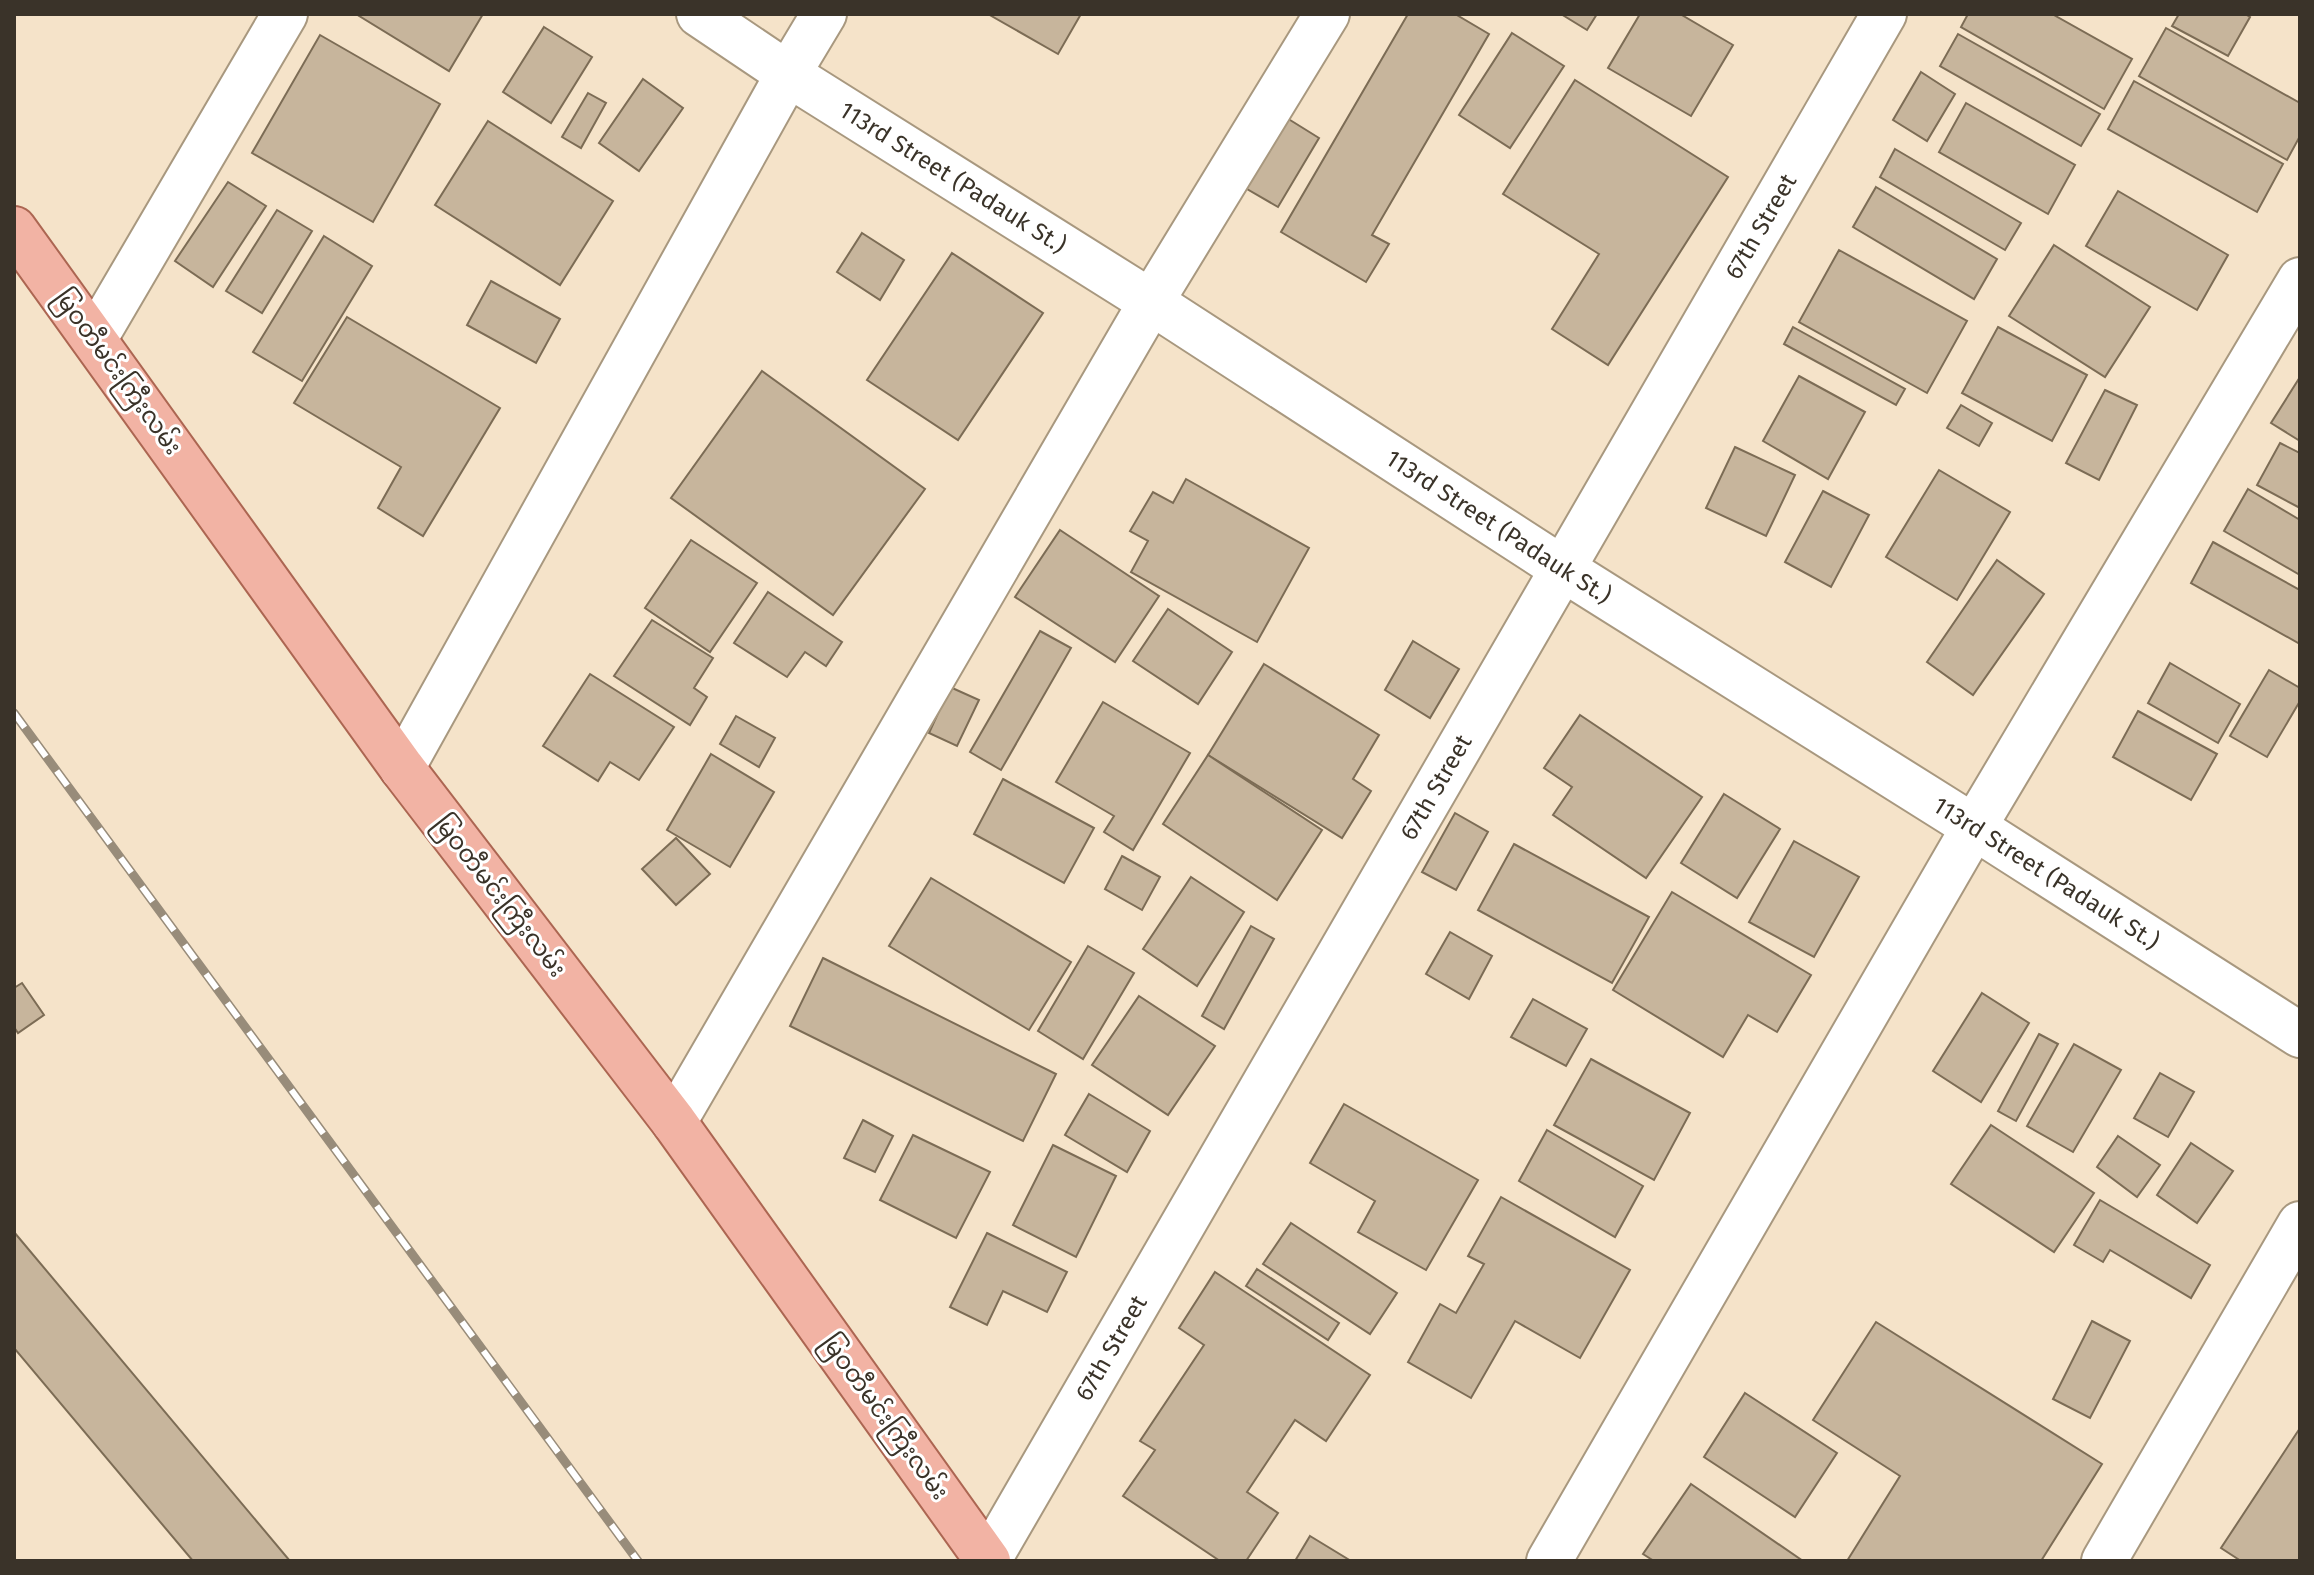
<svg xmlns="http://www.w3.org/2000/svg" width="2314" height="1575" font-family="'Fira Sans','Noto Sans Myanmar',sans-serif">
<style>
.building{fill:#c7b59c;stroke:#7c6c55;stroke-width:2}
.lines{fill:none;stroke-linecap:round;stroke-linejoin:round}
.minor-casing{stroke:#a8987f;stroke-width:48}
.major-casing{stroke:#ac6652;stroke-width:48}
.minor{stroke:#fff;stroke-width:44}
.major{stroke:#f2b3a4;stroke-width:44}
.rail-casing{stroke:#988c7a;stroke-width:9}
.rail{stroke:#fff;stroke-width:6;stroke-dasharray:18;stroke-linecap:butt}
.labels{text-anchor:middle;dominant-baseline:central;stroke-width:6;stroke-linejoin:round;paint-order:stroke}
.street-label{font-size:24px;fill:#3a3329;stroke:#fff}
</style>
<rect width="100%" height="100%" fill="#f5e3c9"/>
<g class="building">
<path d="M356,14h127l-34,57z"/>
<path d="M988,14h93l-23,40z"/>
<path d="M1408,14h47l34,20 -117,201 17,9 -23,38 -85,-50z"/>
<path d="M1561,14h36l-10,16z"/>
<path d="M1640,14h40l53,31 -42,71 -83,-48z"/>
<path d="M1968,14h84l80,45 -28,50 -143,-82z"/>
<path d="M2179,14h66l5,3 -22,39 -56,-30z"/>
<path d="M544,27l48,30 -41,66 -48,-31z"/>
<path d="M2166,28l134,75v33l-13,24 -148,-84z"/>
<path d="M1512,33l52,33 -54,82 -51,-33z"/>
<path d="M1958,34l142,80 -19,32 -141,-80z"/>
<path d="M320,35l120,69 -67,118 -121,-69z"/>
<path d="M1921,72l34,22 -28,47 -34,-21z"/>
<path d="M643,79l40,29 -44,63 -40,-28z"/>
<path d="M1575,80l153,97 -120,188 -56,-36 47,-75 -96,-60z"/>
<path d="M2134,81l149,83 -26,48 -149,-83z"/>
<path d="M588,93l18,10 -25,45 -19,-11z"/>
<path d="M1966,103l109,62 -27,49 -109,-62z"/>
<path d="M1282,115l37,23 -41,69 -38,-22z"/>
<path d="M488,121l125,80 -53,84 -125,-80z"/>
<path d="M1895,149l126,74 -16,27 -125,-73z"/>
<path d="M228,182l38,24 -53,81 -38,-26z"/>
<path d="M1876,187l121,72 -23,40 -121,-72z"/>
<path d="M2118,191l110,64 -31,55 -111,-64z"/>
<path d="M277,210l35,21 -50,82 -36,-22z"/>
<path d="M862,233l42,27 -24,40 -43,-28z"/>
<path d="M324,236l48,30 -70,115 -49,-29z"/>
<path d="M2054,245l96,62 -45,70 -96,-61z"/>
<path d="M1839,250l128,71 -40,72 -128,-71z"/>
<path d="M952,253l91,60 -85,127 -91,-60z"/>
<path d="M491,281l69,38 -24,44 -69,-38z"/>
<path d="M347,317l153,91 -77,128 -45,-28 23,-41 -107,-64z"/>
<path d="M1793,327l112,62 -9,16 -112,-61z"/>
<path d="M1998,327l89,48 -35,66 -90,-48z"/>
<path d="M762,371l163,118 -92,126 -162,-117z"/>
<path d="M1799,376l66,36 -37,67 -65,-38z"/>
<path d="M2300,377v64l-29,-18z"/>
<path d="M2105,390l32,15 -38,75 -33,-17z"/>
<path d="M1961,405l31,18 -13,23 -32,-18z"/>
<path d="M2280,443l20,10v55l-43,-23z"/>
<path d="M1735,447l60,28 -29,61 -60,-28z"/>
<path d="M1939,470l71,42 -53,88 -71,-43z"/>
<path d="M1186,479l123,69 -52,94 -126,-70 17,-31 -18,-10 23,-39 20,11z"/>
<path d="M2248,489l52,31v55l-76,-44z"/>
<path d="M1823,491l46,24 -38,72 -46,-25z"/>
<path d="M1060,530l99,66 -44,66 -100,-65z"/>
<path d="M691,540l66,43 -47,69 -65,-44z"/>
<path d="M2213,542l87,48v54l-109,-61z"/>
<path d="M1997,560l47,34 -71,101 -46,-33z"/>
<path d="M768,592l74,50 -16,24 -21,-14 -18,25 -53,-34z"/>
<path d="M1168,609l64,43 -34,52 -65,-43z"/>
<path d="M652,620l61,38 -19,30 13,9 -17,28 -76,-49z"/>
<path d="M1040,631l31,17 -70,122 -31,-18z"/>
<path d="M1413,641l46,28 -29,49 -45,-28z"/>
<path d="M2170,663l70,41 -22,39 -70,-40z"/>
<path d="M1264,664l115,71 -26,44 18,12 -29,47 -134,-83z"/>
<path d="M2269,670l31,18v13l-33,56 -37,-21z"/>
<path d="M590,674l84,53 -35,53 -29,-18 -12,19 -55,-35z"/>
<path d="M950,687l29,13 -22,46 -28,-13z"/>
<path d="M1103,702l87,51 -57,97 -29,-18 10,-16 -58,-34z"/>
<path d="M2138,711l79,43 -26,46 -78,-43z"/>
<path d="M1580,715l122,82 -56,81 -93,-63 19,-28 -28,-19z"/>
<path d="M736,716l39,22 -16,29 -39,-23z"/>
<path d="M711,754l63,38 -44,75 -63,-37z"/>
<path d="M1208,755l114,75 -45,70 -114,-76z"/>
<path d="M1003,779l91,49 -30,55 -90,-49z"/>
<path d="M1724,794l56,35 -43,69 -56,-35z"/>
<path d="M1455,813l33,19 -32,58 -34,-18z"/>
<path d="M676,838l34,36 -34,31 -34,-36z"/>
<path d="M1794,841l65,36 -45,80 -65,-35z"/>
<path d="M1514,844l135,73 -37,66 -134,-73z"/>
<path d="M1122,856l38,21 -18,33 -37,-21z"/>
<path d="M1191,877l53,35 -47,74 -54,-37z"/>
<path d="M931,878l140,84 -42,68 -140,-84z"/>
<path d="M1672,892l139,83 -34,57 -29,-17 -25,42 -110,-67z"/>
<path d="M1251,926l23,13 -50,90 -22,-13z"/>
<path d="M1450,932l42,24 -23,43 -43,-25z"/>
<path d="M1088,946l46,27 -51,86 -45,-28z"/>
<path d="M823,958l233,116 -33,67 -233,-115z"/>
<path d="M22,983l22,32 -26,18 -4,-6v-39z"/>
<path d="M1982,993l47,30 -48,79 -48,-31z"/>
<path d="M1139,996l76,50 -47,69 -76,-50z"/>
<path d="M1533,999l54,30 -21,37 -55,-29z"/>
<path d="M2039,1034l19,10 -42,77 -18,-10z"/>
<path d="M2074,1044l47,26 -48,82 -46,-26z"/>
<path d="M1591,1059l99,54 -36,67 -100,-55z"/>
<path d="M2160,1073l34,19 -26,45 -34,-19z"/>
<path d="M1089,1094l61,37 -23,41 -62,-37z"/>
<path d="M1344,1104l134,76 -52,90 -68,-38 17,-31 -65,-38z"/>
<path d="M863,1120l30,16 -18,36 -31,-14z"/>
<path d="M1991,1125l103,68 -40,59 -103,-68z"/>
<path d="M1547,1130l96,56 -28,51 -96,-56z"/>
<path d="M913,1135l77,37 -34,66 -76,-38z"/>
<path d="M2118,1136l42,29 -23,32 -40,-30z"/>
<path d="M2191,1143l42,28 -36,52 -40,-28z"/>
<path d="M1053,1145l63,31 -40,81 -63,-32z"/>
<path d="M1501,1197l129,73 -50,88 -65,-37 -44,77 -63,-36 32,-58 16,9 28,-49 -16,-8z"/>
<path d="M2100,1200l110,65 -19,33 -81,-48 -7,12 -29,-17z"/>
<path d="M1291,1223l106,70 -27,41 -107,-70z"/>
<path d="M14,1232l276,329h-97l-179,-213z"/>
<path d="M987,1233l80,39 -20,40 -44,-21 -16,34 -37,-18z"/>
<path d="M1257,1269l82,54 -11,17 -82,-54z"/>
<path d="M1215,1272l155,103 -44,66 -31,-21 -48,72 31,21 -32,48h-26l-97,-65 32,-46 -15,-9 64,-96 -25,-17z"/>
<path d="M2092,1321l38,20 -40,77 -37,-19z"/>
<path d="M1876,1322l226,142 -61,97h-194l53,-85 -87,-56z"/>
<path d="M1745,1393l92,60 -42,64 -91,-60z"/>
<path d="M2300,1428v133h-59l-20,-13z"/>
<path d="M1691,1484l112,77h-149l-11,-7z"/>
<path d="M1310,1536l41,25h-56z"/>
</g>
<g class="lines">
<g class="minor-casing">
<g id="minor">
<path id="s1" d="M699,14l89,60 363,228 412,267 411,258 326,208"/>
<path d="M95,338l190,-324"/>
<path d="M402,768l386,-694 36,-60"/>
<path d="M674,1122l477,-820 176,-288"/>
<path id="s2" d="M988,1561l896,-1547"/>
<path d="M1549,1561l425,-734 326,-547"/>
<path d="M2104,1561l196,-337"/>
</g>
</g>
<g class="major-casing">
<path id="major" d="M14,229l388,539 272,354 314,439"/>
</g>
<use href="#minor" class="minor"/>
<use href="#major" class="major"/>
<g class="rail-casing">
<path id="rail" d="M14,713l624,848"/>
</g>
<use href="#rail" class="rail"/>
</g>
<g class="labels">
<g class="street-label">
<text stroke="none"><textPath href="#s1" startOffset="302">113rd Street (Padauk St.)</textPath></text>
<text stroke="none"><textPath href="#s2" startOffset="1542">67th Street</textPath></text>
<text transform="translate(118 372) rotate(54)">မြဝတီမင်းကြီးလမ်း</text>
<text stroke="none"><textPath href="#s1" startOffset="950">113rd Street (Padauk St.)</textPath></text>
<text stroke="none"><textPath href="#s2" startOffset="894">67th Street</textPath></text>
<text stroke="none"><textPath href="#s1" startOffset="1598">113rd Street (Padauk St.)</textPath></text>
<text transform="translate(500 896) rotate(52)">မြဝတီမင်းကြီးလမ်း</text>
<text stroke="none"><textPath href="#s2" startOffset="246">67th Street</textPath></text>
<text transform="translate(885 1417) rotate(54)">မြဝတီမင်းကြီးလမ်း</text>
</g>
</g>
<rect width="2314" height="1575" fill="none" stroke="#3a3329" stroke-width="32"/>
</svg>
